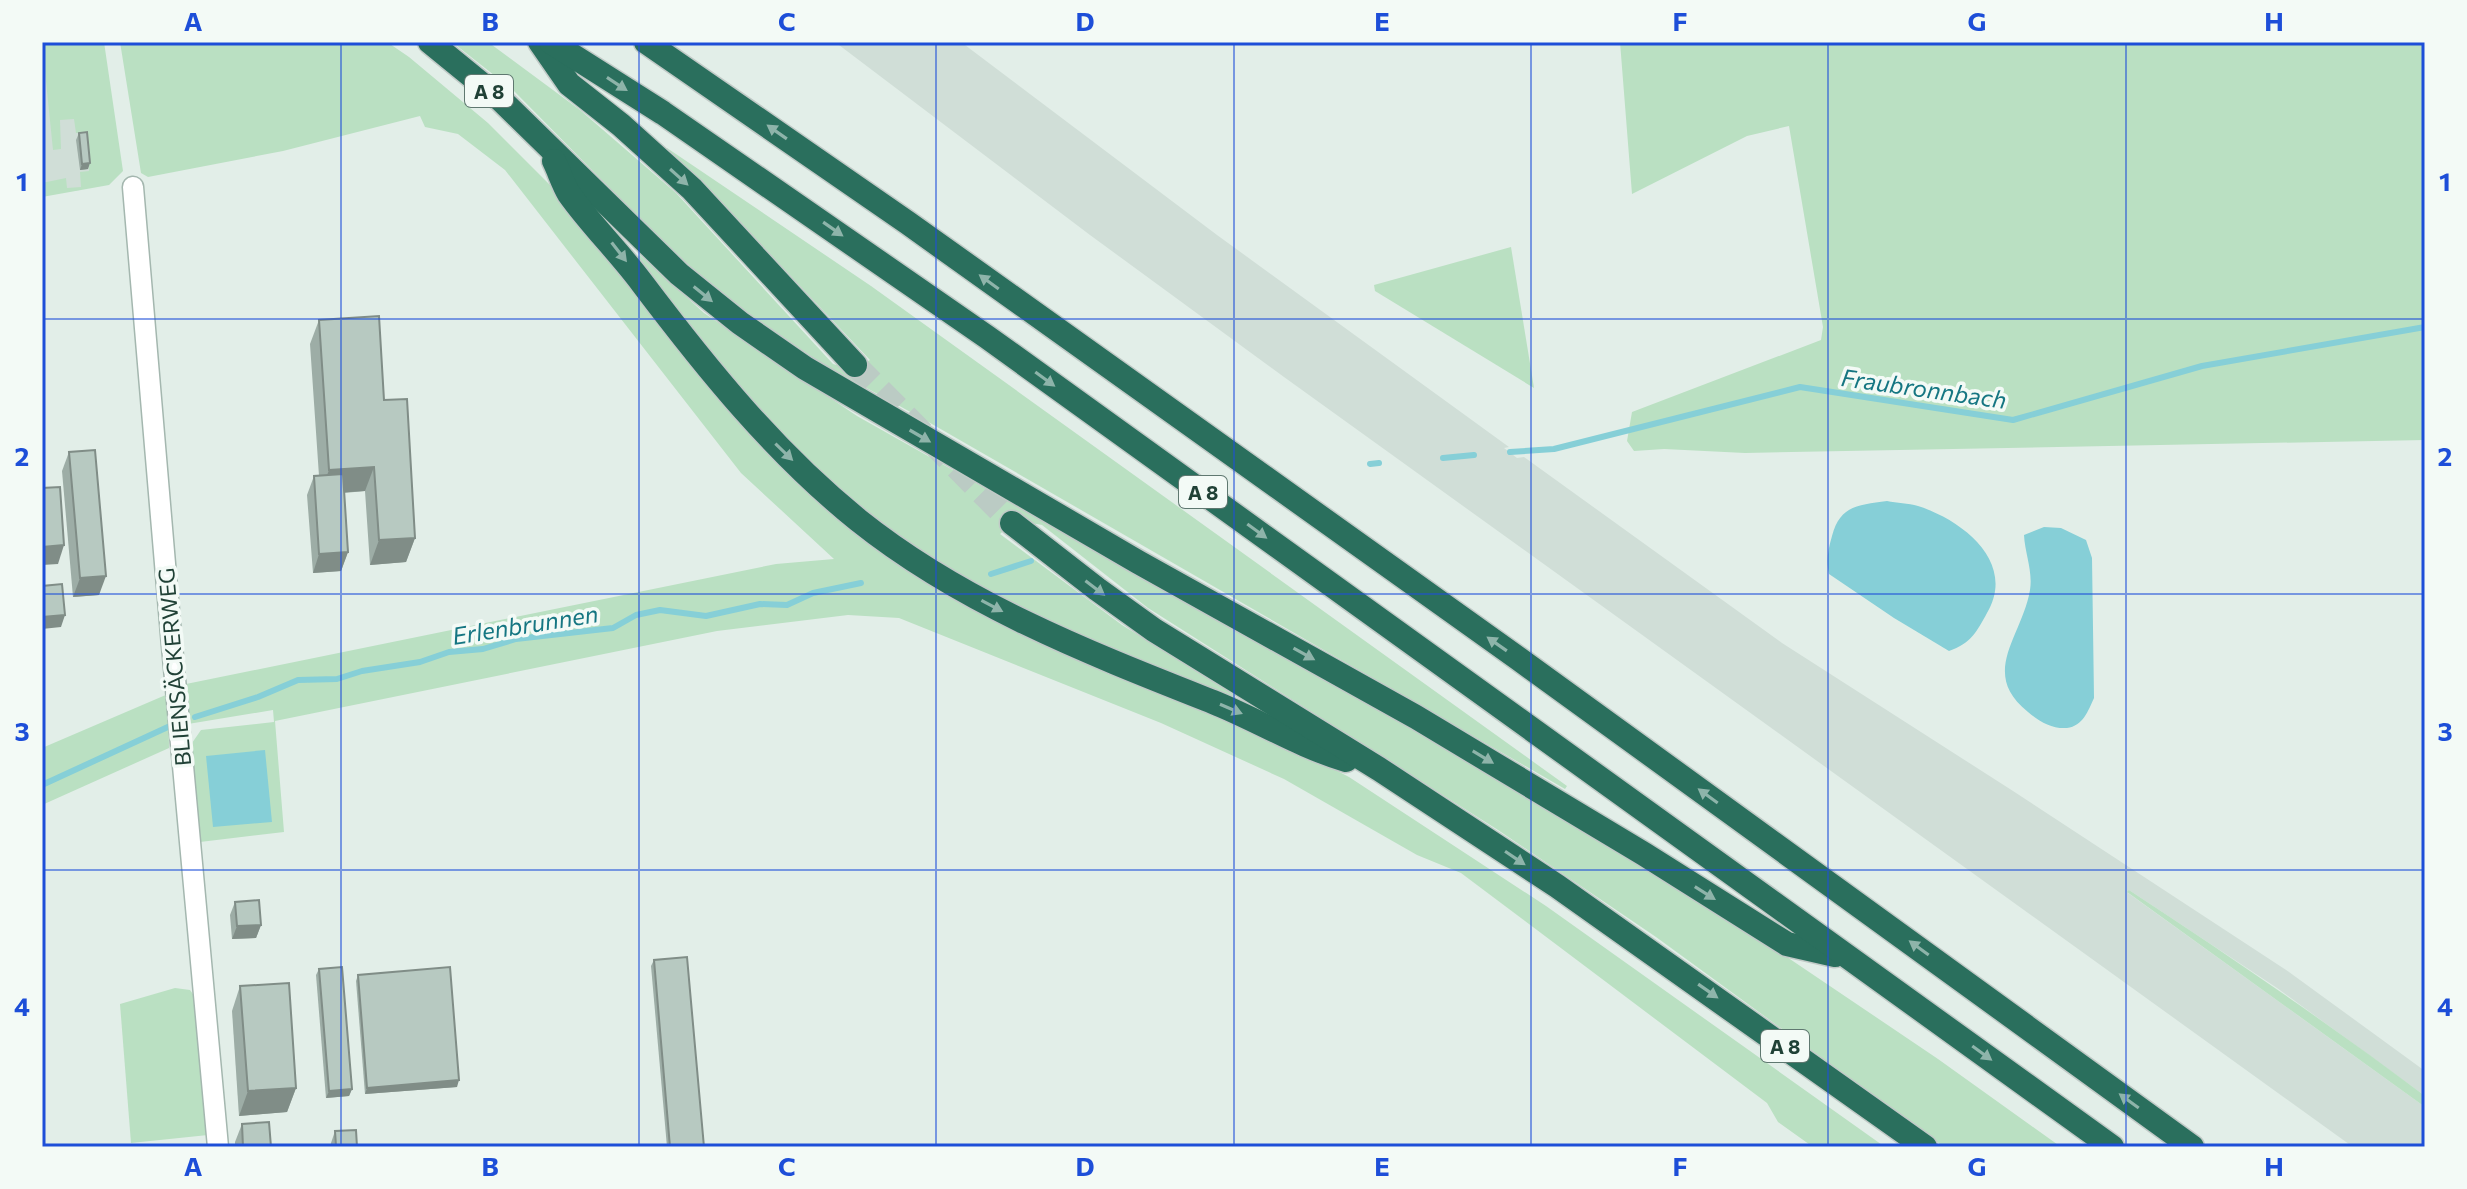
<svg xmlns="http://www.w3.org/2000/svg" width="2467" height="1189" font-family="Commissioner,sans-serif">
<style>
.built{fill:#d0ded7}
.green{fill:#bae0c2}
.water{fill:#86cfd7}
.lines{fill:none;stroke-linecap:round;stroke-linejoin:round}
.stream{stroke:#86cfd7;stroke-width:6}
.highway-tunnel{stroke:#bbcbc4;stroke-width:24;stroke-dasharray:24 12;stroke-linecap:butt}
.street-casing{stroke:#a4b7af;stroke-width:23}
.highway-casing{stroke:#c1cac7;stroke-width:27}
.street{stroke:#fff;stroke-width:20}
.highway{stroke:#2a6f5d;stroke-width:24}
.wall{fill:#9dada6}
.shaded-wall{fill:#808d87}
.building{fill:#b7c9c1;stroke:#808d87;stroke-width:2}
.oneway{fill:#8eb4aa}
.grid{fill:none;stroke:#1d4ed8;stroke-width:2;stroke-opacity:0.55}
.labels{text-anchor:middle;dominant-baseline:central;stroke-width:7;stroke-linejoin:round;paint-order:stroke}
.shield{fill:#f3faf6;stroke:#5f7870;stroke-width:2}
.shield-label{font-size:20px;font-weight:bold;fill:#204136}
.street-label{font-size:22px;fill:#204136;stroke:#f3faf6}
.water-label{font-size:24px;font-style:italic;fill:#157682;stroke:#f3faf6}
.neatline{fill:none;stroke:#1d4ed8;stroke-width:3}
.grid-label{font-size:26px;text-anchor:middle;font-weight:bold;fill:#1d4ed8}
</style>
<rect width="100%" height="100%" fill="#e2eee8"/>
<g class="built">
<path d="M42,42l79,128 -41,20 -38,5z"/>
<path d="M835,42h126l256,193 292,212 -5,1 13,10 7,-1 258,186 231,148 276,181 136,99v25l-148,-108 -148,-98 -1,3 297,214v40h-72l-1069,-770 -194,-142z"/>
</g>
<g class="green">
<path d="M42,42h62l19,129 -14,14 -67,12v-14l24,-5 1,10 14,-1 -1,-15 9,-1 -3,-38h-10l-2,-14 -14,1 1,29 -8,1z"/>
<path d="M120,42h267l22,15 79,66 77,77 167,215 67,67 117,92 60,37 96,47 186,72 91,47 197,129 339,241h-72l-35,-25 -11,-19 -306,-230 -44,-18 -133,-76 -123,-56 -262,-105 -51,-3 -131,16 -442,90 9,111 -84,10 -8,-99 9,-13 73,-8 -1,-12 -85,14 -2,-40 590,-120 58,-5 -93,-86 -236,-303 -47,-36 -33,-7 -5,-11 -137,35 -135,26 -7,-4z"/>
<path d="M452,42h36l92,68 96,83 157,171c13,4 25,3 37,-4l-123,-130 -80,-78v-4l204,138 696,500 -2,3 -640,-369 -104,-57 -89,-61 -63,-54 -155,-157z"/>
<path d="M1620,42h805v398l-680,13 -81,-4 -30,2 -7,-10 5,-29 189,-72 2,-13 -34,-201 -42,10 -115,58z"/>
<path d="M1511,247l23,141 -159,-97 -1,-6z"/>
<path d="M640,255l64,58 153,103 626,353 224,134 231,156 123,88h-117l-288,-210 -158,-107 -350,-222 -106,-83c-15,-3 -31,-3 -42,9l122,91 114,70 -3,4c-146,-57 -301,-117 -417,-228 -68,-64 -122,-140 -179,-213z"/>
<path d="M168,694l1,54 -127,57v-57z"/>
<path d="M2129,890c101,66 200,134 296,206v11l-298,-215z"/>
<path d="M175,988l15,2 5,7 13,138 -77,8 -11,-139z"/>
</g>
<g class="water">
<path d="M1887,501c10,2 21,2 31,5 44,14 99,56 69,107 -11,20 -16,30 -38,38l-55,-33 -65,-44c-3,-14 -1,-24 3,-38 8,-31 27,-31 55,-35z"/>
<path d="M2044,527l17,1 25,12 6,18 2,140c-6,13 -11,28 -27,30 -15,1 -27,-6 -39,-16 -49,-39 -6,-75 2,-122 3,-19 -5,-36 -6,-55z"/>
<path d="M265,750l7,72 -59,5 -7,-71z"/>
</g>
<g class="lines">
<g class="stream">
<path d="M1510,452l44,-3 246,-62 213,33 189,-54 223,-39"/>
<path d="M1443,458l31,-3"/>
<path d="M1370,464l9,-1"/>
<path d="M991,574l40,-13"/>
<path d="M195,717l63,-20 40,-17 39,-1 25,-8 58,-9 29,-10 34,-3 33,-10 97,-11 23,-13 24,-5 46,6 54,-12 27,1 26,-12 48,-10"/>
<path d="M42,785l128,-59"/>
</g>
<path class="highway-tunnel" d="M855,365l157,158"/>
<g class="street-casing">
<path id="street" d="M133,187l39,459 46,501"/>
</g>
<g class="highway-casing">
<g id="highway">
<path d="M430,42l71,58 178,174 61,49 65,45 333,194 278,155 228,137 143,90 48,11"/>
<path d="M540,42l29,42 52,41 71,64 163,176"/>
<path d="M551,42l112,71 324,224 1125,810"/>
<path d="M646,42l262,181 611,436 673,488"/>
<path d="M554,161c5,10 9,23 15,33 22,31 50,58 73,89 65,86 132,169 216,237 105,84 231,133 355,182 45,18 86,44 133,58"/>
<path d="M1012,523l85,66 57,41 225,139 178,117 368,261"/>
</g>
</g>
<use href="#street" class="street"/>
<use href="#highway" class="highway"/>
</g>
<g class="wall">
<path d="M79,133l9,36 -8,1 -4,-30z"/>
<path d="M319,320l65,80 31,138 -9,24 -36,3 -5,-74 -21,2 4,59 -7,19 -28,2 -6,-78 7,-19h5l-9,-132z"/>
<path d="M69,452l30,143 -26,2 -11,-126z"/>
<path d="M235,902l26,23 -5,13 -24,1 -2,-24z"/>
<path d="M654,960l50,187h-37l-16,-181z"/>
<path d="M319,969l33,120 -3,7 -23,2 -10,-123z"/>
<path d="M358,975l99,112 -92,7 -9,-113z"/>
<path d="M240,986l56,102 -9,24 -48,4 -7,-105z"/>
<path d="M242,1124l29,23h-36v-5z"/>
<path d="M335,1131l22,16 -27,-1z"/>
</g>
<g class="shaded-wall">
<path d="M90,163l-2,6 -8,1 2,-6z"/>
<path d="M374,467l-9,24 -45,3 9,-24z"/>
<path d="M415,538l-9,24 -36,3 9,-25z"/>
<path d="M64,545l-6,19 -16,1v-18z"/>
<path d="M348,552l-7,19 -28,2 6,-19z"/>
<path d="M106,576l-7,19 -26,2 7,-19z"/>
<path d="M65,615l-4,12 -19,2v-12z"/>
<path d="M261,925l-5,13 -24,1 5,-13z"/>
<path d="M459,1080l-2,7 -92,7 2,-6z"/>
<path d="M296,1088l-9,24 -48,4 9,-25z"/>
<path d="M352,1089l-3,7 -23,2 3,-7z"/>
</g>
<g class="building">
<path d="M87,132l3,31 -8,1 -3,-31z"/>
<path d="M379,316l5,84 23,-1 8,139 -36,2 -5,-73 -45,3 -10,-150z"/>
<path d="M95,450l11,126 -26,2 -11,-126z"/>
<path d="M343,474l5,78 -29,2 -5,-78z"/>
<path d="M60,487l4,58 -22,2v-59z"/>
<path d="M62,584l3,31 -23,2v-31z"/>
<path d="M259,900l2,25 -24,1 -2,-24z"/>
<path d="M687,957l17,190h-34l-16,-187z"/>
<path d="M342,967l10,122 -23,2 -10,-122z"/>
<path d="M450,967l9,113 -92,8 -9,-113z"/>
<path d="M289,983l7,105 -48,3 -8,-105z"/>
<path d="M269,1122l2,25h-28l-1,-23z"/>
<path d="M356,1130l1,17h-37l16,-1 -1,-15z"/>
</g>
<defs><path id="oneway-solid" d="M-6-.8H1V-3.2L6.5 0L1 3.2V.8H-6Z" transform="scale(2)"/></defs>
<g class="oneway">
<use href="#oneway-solid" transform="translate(617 84) rotate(33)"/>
<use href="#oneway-solid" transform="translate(777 132) rotate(-145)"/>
<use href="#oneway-solid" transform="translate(679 177) rotate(42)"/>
<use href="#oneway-solid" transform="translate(833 229) rotate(35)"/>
<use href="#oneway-solid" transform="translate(619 252) rotate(52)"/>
<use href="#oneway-solid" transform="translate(989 282) rotate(-144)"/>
<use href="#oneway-solid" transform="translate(703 294) rotate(39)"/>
<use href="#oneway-solid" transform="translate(1045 379) rotate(36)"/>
<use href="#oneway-solid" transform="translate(920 436) rotate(30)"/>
<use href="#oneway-solid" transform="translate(784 452) rotate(44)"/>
<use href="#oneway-solid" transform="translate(1257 531) rotate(36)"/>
<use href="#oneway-solid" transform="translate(1095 588) rotate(37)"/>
<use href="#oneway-solid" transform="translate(992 606) rotate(28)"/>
<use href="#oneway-solid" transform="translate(1497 644) rotate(-145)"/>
<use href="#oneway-solid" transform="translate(1304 654) rotate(29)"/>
<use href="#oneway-solid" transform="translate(1231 709) rotate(23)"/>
<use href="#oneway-solid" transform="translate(1483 757) rotate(31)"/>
<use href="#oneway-solid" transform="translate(1708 796) rotate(-144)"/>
<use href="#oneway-solid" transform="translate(1515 858) rotate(34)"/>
<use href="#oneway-solid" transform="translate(1705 893) rotate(32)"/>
<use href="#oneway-solid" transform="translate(1919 948) rotate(-144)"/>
<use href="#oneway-solid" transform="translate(1708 991) rotate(35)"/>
<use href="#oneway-solid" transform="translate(1982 1053) rotate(36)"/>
<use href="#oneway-solid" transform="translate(2129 1101) rotate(-144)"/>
</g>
<path class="grid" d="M341,42v1105M639,42v1105M936,42v1105M1234,42v1105M1531,42v1105M1828,42v1105M2126,42v1105M42,319h2383M42,594h2383M42,870h2383"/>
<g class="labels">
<g class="shield">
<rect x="465" y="75" width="48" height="32" rx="6"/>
<rect x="1179" y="476" width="48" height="32" rx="6"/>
<rect x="1761" y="1030" width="48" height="32" rx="6"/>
</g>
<g class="shield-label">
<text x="489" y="91">A 8</text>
<text x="1203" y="492">A 8</text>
<text x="1785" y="1046">A 8</text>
</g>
<g class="street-label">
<text transform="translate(174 667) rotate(-95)">BLIENSÄCKERWEG</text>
</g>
<g class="water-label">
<text transform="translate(1924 388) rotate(8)">Fraubronnbach</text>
<text transform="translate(525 624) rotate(-9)">Erlenbrunnen</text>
</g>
</g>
<rect width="2467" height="1189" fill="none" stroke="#f3faf6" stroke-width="88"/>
<rect x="44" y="44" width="2379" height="1101" class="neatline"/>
<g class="grid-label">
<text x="193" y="31">A</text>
<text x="490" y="31">B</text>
<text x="787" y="31">C</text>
<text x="1085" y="31">D</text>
<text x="1382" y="31">E</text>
<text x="1680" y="31">F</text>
<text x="1977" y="31">G</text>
<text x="2274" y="31">H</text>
<text x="22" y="191">1</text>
<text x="2445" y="191">1</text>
<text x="22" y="466">2</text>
<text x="2445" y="466">2</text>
<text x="22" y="741">3</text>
<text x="2445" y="741">3</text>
<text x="22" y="1016">4</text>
<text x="2445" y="1016">4</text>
<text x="193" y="1176">A</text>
<text x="490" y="1176">B</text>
<text x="787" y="1176">C</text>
<text x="1085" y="1176">D</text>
<text x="1382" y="1176">E</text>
<text x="1680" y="1176">F</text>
<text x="1977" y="1176">G</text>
<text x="2274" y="1176">H</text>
</g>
</svg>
